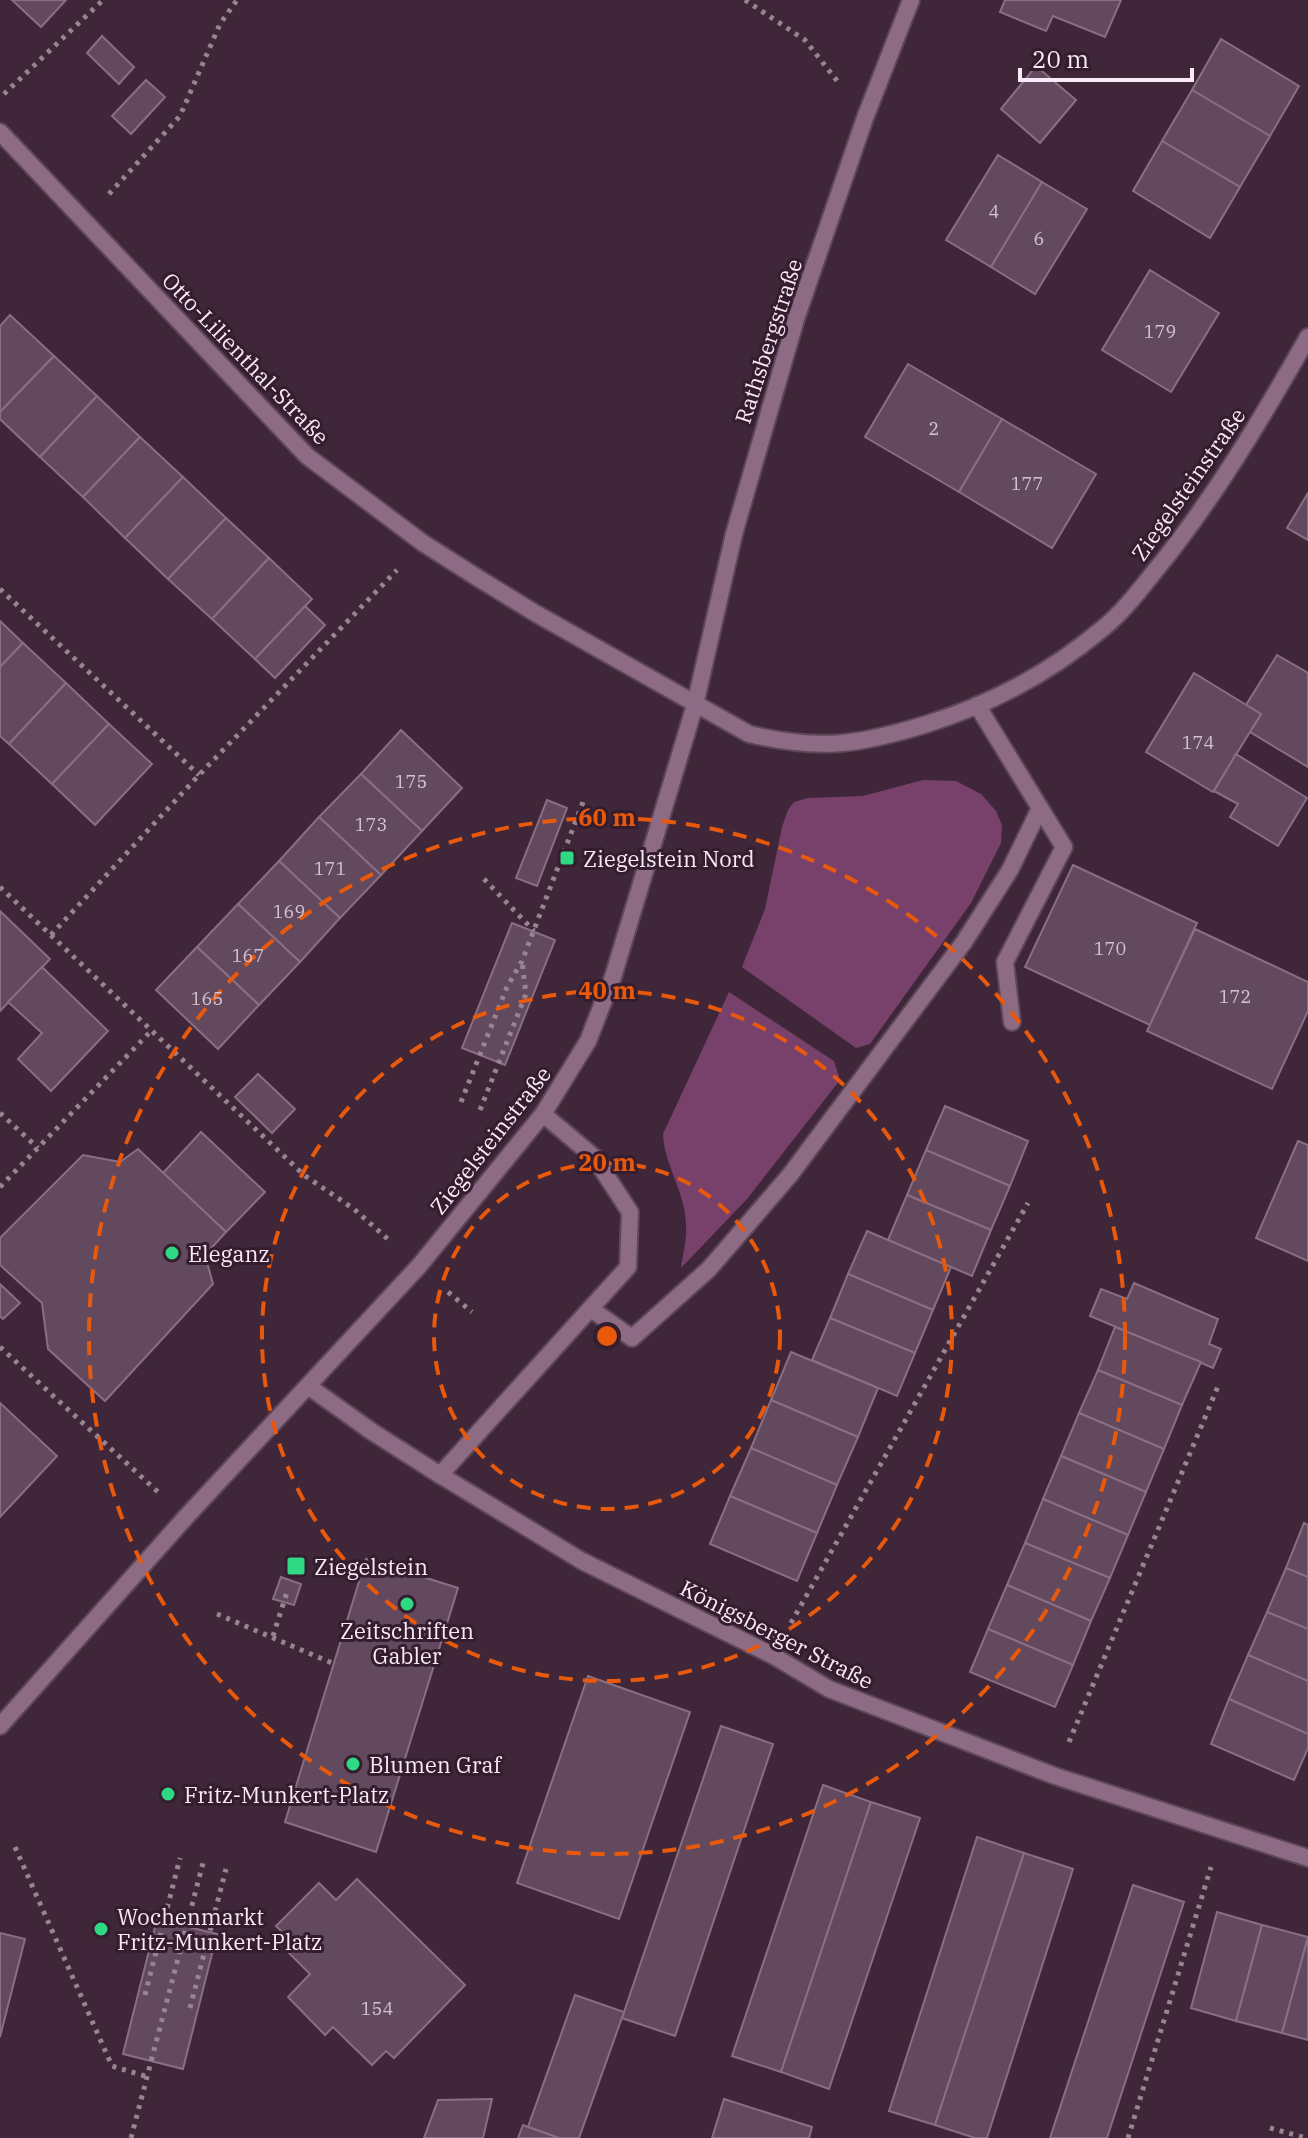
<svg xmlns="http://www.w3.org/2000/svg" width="1308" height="2138" font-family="'IBM Plex Serif',serif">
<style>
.green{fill:#78416c}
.building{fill:#63495d;stroke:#8a6e83;stroke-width:2}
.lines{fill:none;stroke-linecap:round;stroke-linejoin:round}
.service-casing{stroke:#5d4657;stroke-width:20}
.minor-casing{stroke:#5d4657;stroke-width:20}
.tertiary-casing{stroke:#5d4657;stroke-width:20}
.path{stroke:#988492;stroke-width:5;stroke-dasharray:4 6;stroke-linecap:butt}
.service{stroke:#8d6b84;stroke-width:16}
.minor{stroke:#8d6b84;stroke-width:16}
.tertiary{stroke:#8d6b84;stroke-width:16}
.ring{fill:none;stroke:#e8590c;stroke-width:4;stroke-dasharray:14 10}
.poi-dot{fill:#2fd883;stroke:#341d2f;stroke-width:3}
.labels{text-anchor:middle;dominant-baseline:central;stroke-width:6;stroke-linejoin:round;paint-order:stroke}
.number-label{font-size:18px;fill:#d4c2cf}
.street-label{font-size:22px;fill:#faeaf5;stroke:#341d2f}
.poi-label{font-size:22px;fill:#faeaf5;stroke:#341d2f;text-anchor:start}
.centre{fill:#e8590c;stroke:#341d2f;stroke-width:4}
.ring-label{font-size:24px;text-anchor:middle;font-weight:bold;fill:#e8590c;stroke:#341d2f;stroke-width:6;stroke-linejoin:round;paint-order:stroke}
</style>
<rect width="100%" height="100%" fill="#3f2739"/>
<g class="green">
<path d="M923,780l33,1 25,13 15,17 6,14 -1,18 -30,60 -101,141 -14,4 -114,-81 23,-58 17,-82 6,-17 6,-8 14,-4 55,-2z"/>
<path d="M729,992l105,69 6,19 -93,119 -66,69c2,-14 6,-29 5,-43 0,-32 -22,-60 -23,-91z"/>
</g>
<g class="building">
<path d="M12,0h54l-25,27z"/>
<path d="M1005,0h116l-16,37 -52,-21 -7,15 -46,-19z"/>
<path d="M102,36l32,31 -15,17 -32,-31z"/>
<path d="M1221,39l78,47 -29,50 -78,-46z"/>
<path d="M1036,66l40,34 -36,43 -39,-34z"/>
<path d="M146,80l19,17 -34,37 -19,-18z"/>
<path d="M1192,90l78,46 -30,51 -78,-46z"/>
<path d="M1162,141l78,46 -30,51 -77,-47z"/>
<path d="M998,155l44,27 -51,85 -45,-27z"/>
<path d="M1042,182l45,27 -52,85 -44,-27z"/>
<path d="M1150,270l69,43 -48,79 -69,-42z"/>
<path d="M10,315l44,41 -54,56v-86z"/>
<path d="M54,356l43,40 -57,61 -40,-38v-7z"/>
<path d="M908,364l94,55 -43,73 -94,-55z"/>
<path d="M97,396l43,41 -57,60 -43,-40z"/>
<path d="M1002,419l94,55 -44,74 -93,-56z"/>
<path d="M140,437l43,40 -58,61 -42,-41z"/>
<path d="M183,477l43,41 -58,61 -43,-41z"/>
<path d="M1308,493v47l-21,-12z"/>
<path d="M226,518l43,40 -57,61 -44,-40z"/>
<path d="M269,558l43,41 -57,60 -43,-40z"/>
<path d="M305,606l20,19 -50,53 -20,-19z"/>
<path d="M0,621l23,22 -23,24z"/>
<path d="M23,643l43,40 -57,61 -9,-8v-69z"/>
<path d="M1277,655l31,18v94l-58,-35 11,-18 -15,-9z"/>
<path d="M1194,673l67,41 -48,78 -67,-40z"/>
<path d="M66,683l43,41 -57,60 -43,-40z"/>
<path d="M109,724l43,40 -57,61 -43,-41z"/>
<path d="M401,730l61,58 -40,43 -61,-57z"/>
<path d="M1236,754l71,44 -29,48 -48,-29 8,-13 -24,-13z"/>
<path d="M361,774l61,57 -41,44 -62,-58z"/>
<path d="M547,800l20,8 -30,78 -21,-8z"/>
<path d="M319,817l62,58 -41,43 -61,-57z"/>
<path d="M279,861l61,57 -40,44 -62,-58z"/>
<path d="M1073,865l124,58 -47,102 -125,-58z"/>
<path d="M238,904l62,58 -41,43 -62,-58z"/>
<path d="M0,911l50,48 -50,52z"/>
<path d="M512,923l43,17 -50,125 -43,-17z"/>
<path d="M1195,929l113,53v29l-36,78 -125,-58z"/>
<path d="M197,947l62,58 -41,44 -62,-59z"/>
<path d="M42,967l66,64 -57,60 -33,-32 24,-26 -34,-31z"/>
<path d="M258,1074l37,35 -23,24 -37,-36z"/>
<path d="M945,1106l83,35 -18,45 -84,-36z"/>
<path d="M201,1132l64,60 -39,40 -63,-59z"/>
<path d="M1298,1141l10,4v116l-52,-23z"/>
<path d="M138,1149l88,83 -21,23 8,29 -108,117 -57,-52 -6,-46 -42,-38v-27l83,-83 37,7z"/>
<path d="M926,1150l84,36 -19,44 -84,-35z"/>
<path d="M907,1195l84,35 -19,46 -84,-36z"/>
<path d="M867,1231l84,36 -18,43 -85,-36z"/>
<path d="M848,1274l85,36 -18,43 -85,-35z"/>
<path d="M1134,1283l84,36 -9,25 12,5 -8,19 -123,-52 11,-27 26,10z"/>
<path d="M0,1284l20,19 -17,16 -3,-3z"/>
<path d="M830,1318l85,35 -18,43 -85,-36z"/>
<path d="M1115,1327l86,35 -19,43 -84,-35z"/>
<path d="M791,1352l87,36 -20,49 -87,-37z"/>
<path d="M1098,1370l84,35 -18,44 -85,-36z"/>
<path d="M771,1400l87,37 -21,48 -86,-37z"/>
<path d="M0,1403l57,53 -57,61z"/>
<path d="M1079,1413l85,36 -18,43 -85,-36z"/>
<path d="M751,1448l86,37 -20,48 -87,-37z"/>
<path d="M1061,1456l85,36 -18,43 -85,-36z"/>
<path d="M730,1496l87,37 -20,48 -87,-37z"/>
<path d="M1043,1499l85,36 -18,43 -85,-35z"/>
<path d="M1304,1523l4,2v52l-22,-9z"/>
<path d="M1025,1543l85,35 -19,43 -84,-36z"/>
<path d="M366,1559l92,29 -82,264 -91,-30z"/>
<path d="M1286,1568l22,9v52l-41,-17z"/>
<path d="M281,1577l20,7 -7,21 -21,-6z"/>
<path d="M1007,1585l84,36 -18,44 -85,-36z"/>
<path d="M1267,1612l41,17v52l-60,-26z"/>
<path d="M988,1629l85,36 -18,42 -85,-35z"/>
<path d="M1248,1655l60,26v53l-79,-35z"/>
<path d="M588,1676l102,36 -71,207 -102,-36z"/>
<path d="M1229,1699l79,35v14l-14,32 -83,-36z"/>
<path d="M721,1726l52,18 -98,292 -53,-18z"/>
<path d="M823,1785l48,17 -90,270 -49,-16z"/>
<path d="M871,1802l49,16 -91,271 -48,-17z"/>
<path d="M977,1837l47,16 -89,272 -46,-14z"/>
<path d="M1024,1853l49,16 -86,269h-12l-40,-13z"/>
<path d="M357,1879l108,106 -71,73 -8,-7 -14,14 -39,-38 -8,8 -37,-38 22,-23 -24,-24 7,-7 -17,-17 43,-43 17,17z"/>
<path d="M1133,1885l51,17 -77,236h-57z"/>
<path d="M1217,1912l45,13 -26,96 -45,-13z"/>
<path d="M157,1919l60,15 -34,135 -60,-15z"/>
<path d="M1262,1925l46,12 -26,96 -46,-12z"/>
<path d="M0,1933l25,6 -25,98z"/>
<path d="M1308,1937v103l-26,-7z"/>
<path d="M575,1995l49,17 -45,126h-20l-31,-11z"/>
<path d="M492,2099l-9,39h-59l14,-38z"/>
<path d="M724,2099l88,28 -3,11h-97z"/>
<path d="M523,2125l5,2 31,11h-41z"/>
</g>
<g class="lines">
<g class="service-casing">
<g id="service">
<path d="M977,705l87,142 -59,115 7,60"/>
<path d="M591,1309l41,29 77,-69 81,-94 174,-233 46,-72 30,-62"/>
<path d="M440,1475l188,-208 2,-55 -36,-55 -51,-43"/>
</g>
</g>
<g class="minor-casing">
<g id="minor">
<path d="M0,132l307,324 116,87 55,35 57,35 214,121c71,17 110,11 178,-10 64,-20 124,-52 175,-95 21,-17 37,-38 53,-58 59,-72 107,-153 153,-234"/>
<path d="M308,1386l63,45 69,44 142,86 190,94 57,34 226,87 253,82"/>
</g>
</g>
<g class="tertiary-casing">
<path id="tertiary" d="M0,1726l185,-208 234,-252 124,-152 45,-73 25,-64 82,-272 39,-171 62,-215 69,-201 46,-118"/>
</g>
<g class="path">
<path d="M745,0l60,40 33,42"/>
<path d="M4,94l99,-94"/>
<path d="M109,194l71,-78 40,-92 17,-24"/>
<path d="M0,589l199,186"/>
<path d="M484,879l50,52"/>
<path d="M0,887l304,288 50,34 36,32"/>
<path d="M51,935l148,-160 198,-205"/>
<path d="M461,1102l46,-115 15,-26 63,-164"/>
<path d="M480,1110l46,-116 -4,-33"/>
<path d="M0,1113l38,35"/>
<path d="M0,1187l152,-157"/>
<path d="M448,1292l24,20"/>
<path d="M0,1347l158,145"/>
<path d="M217,1614l115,49"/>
<path d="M791,1623l237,-420"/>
<path d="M273,1636l14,-44"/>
<path d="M1069,1742l150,-358"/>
<path d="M15,1847l97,219 36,11"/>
<path d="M145,1995l35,-137"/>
<path d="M190,2008l36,-139"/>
<path d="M1270,2128l36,10"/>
<path d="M131,2138l72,-275"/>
<path d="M1128,2138l83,-271"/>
</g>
<use href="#service" class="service"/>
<use href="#minor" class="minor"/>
<use href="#tertiary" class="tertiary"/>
</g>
<g class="ring">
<circle cx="607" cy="1336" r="173"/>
<circle cx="607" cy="1336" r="345"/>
<circle cx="607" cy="1336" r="518"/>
</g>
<g class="poi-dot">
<rect x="559" y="850" width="16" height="16" rx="4"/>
<circle cx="172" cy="1253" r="8"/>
<rect x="286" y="1556" width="20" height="20" rx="4"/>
<circle cx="407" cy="1604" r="8"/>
<circle cx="353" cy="1764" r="8"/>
<circle cx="168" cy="1794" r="8"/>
<circle cx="101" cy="1929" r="8"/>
</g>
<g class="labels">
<g class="number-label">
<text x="994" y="211">4</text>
<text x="1039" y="238">6</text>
<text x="1160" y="331">179</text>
<text x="934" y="428">2</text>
<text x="1027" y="483">177</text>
<text x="1198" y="742">174</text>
<text x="411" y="781">175</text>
<text x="371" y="824">173</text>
<text x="330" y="868">171</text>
<text x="289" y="911">169</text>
<text x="1110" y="948">170</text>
<text x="248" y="955">167</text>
<text x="1235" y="996">172</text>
<text x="207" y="998">165</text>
<text x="377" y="2008">154</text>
</g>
<g class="street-label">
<text transform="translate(768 341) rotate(-72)">Rathsbergstraße</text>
<text transform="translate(246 358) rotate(46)">Otto-Lilienthal-Straße</text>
<text transform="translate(1188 484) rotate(-55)">Ziegelsteinstraße</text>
<text transform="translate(490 1140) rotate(-52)">Ziegelsteinstraße</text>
<text transform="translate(777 1634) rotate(27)">Königsberger Straße</text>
</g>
<g class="poi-label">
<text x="583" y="858">Ziegelstein Nord</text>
<text x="188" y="1253">Eleganz</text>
<text x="314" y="1566">Ziegelstein</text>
<text x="407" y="1630" text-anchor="middle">Zeitschriften<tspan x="407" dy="25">Gabler</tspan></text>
<text x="369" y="1764">Blumen Graf</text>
<text x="184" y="1794">Fritz-Munkert-Platz</text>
<text x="117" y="1916">Wochenmarkt<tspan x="117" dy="25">Fritz-Munkert-Platz</tspan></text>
</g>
</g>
<circle cx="607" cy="1336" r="12" class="centre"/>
<g class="ring-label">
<text x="607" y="826">60 m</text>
<text x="607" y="999">40 m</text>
<text x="607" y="1171">20 m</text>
</g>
<path d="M1020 68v12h172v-12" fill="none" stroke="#faeaf5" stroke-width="4"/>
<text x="1032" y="68" font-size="24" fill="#faeaf5" stroke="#341d2f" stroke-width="6" paint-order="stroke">20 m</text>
</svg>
